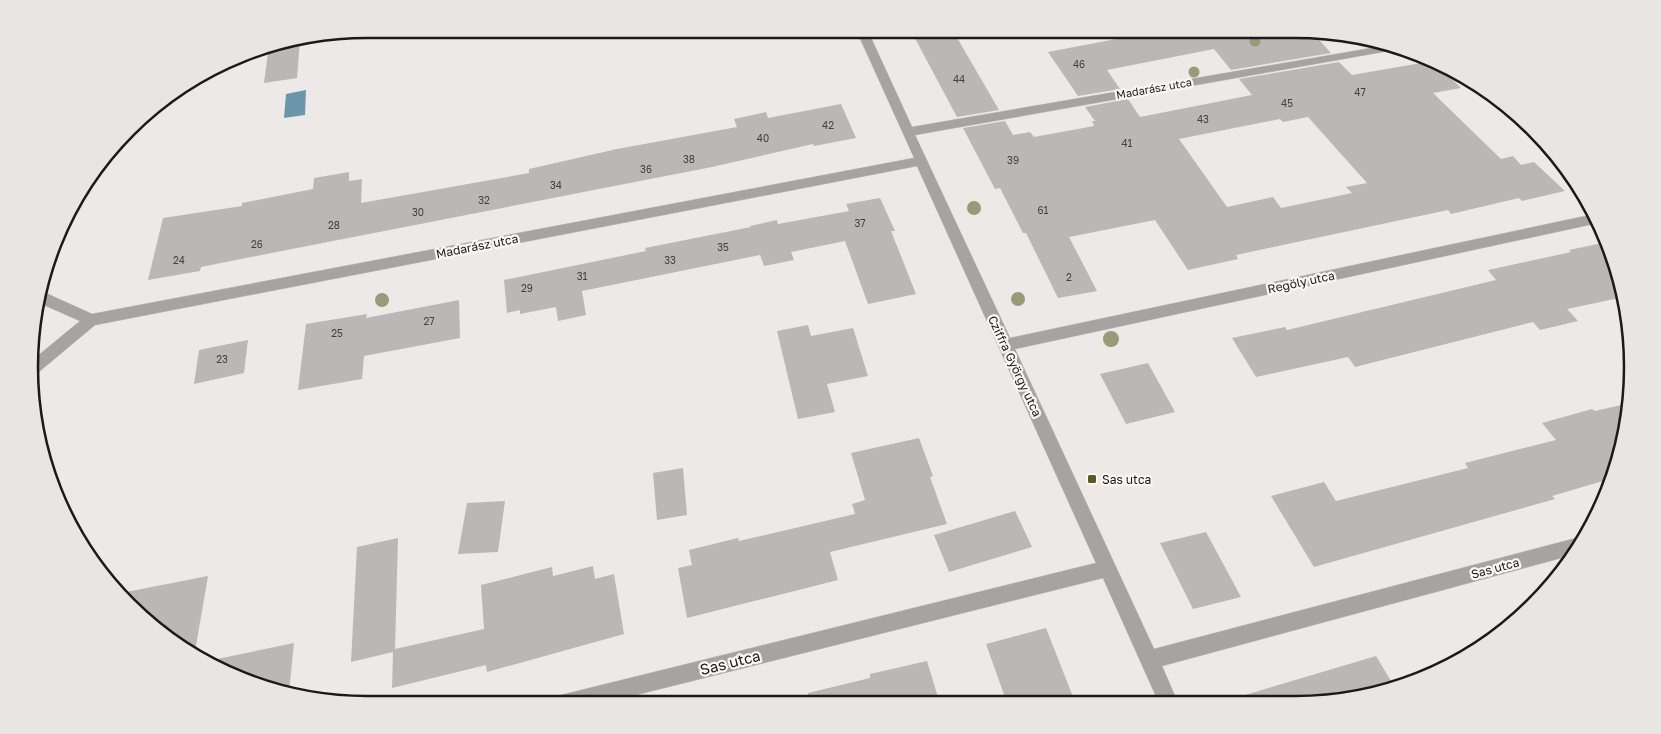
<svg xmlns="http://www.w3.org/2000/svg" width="1661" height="734" font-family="'Golos Text',sans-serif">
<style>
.water{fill:#6c96ac}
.building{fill:#bcb7b7;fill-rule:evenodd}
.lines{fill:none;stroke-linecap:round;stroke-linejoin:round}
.minor-casing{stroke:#c7c4c2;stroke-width:1}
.minor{fill:#a5a4a3;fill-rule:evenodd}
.tree{fill:#979b78}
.poi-dot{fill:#5b5926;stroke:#faf7f5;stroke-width:2}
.labels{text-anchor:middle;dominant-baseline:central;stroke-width:4.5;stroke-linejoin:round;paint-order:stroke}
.number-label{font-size:10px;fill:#434141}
.far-street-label{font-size:11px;fill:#1b1a1a;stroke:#faf7f5}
.street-label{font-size:12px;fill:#1b1a1a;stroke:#faf7f5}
.poi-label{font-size:12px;fill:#1b1a1a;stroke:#faf7f5;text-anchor:start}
.near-street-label{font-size:15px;fill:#1b1a1a;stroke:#faf7f5}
.rim{fill:none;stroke:#1b1a1a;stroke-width:2.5}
</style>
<rect width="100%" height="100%" fill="#ede9e7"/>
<path class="water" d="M306,90l-1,25 -21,3 2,-24z"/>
<g class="building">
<path d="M910,29h42l47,81 -42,7z"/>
<path d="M1169,29h125l18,3 19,21 -100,17 -17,-21 -107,21 13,19 -42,7 -30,-44z"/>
<path d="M300,40l-3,38 -33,5 5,-38z"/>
<path d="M1433,61l28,27 -28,5 68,66 12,-3 8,9 13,-3 31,29 -43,10 -3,-3 -68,16 -3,-4 -212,45 2,4 -50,11 -33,-50 -86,17 28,54 -39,7 -32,-65h-3l-23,-45 -5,1 -32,-61 42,-7 8,14 17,-3 4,5 60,-11 -2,-5h3l-10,-14 43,-8 12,18 112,-22 -13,-16 100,-17 13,13zM1308,117l59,66 -21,4 6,6 -71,15 -8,-11 -46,10 -48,-68 101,-20 3,3z"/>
<path d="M841,104l15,34 -42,8 -1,-2 -101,23 -420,82 -91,18 -1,4 -52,9 15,-62 79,-12v-3l71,-14 1,-11 35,-6v9l13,-2 -1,24 168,-30v-4l88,-20 120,-22 -3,-8 32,-7 2,6z"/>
<path d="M880,198l15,33h-4l25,63 -48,10 -23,-63 -54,11 3,8 -30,6 -4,-11 -178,36 4,24 -28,6 -2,-14 -36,7v-4l-13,3 -3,-33 142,-29 -1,-3 106,-21 -1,-1 27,-6 1,4 71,-13 -3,-7z"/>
<path d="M1607,242l14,38 3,17 -57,12 11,12 -38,9 -7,-8 -178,45 -7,-10 -92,20 -24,-39 53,-11 2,3 209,-50 -8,-10 83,-18 -2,-2z"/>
<path d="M459,300l1,38 -96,18 -2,23 -64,11 8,-66 61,-10 -1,4z"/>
<path d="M808,325l3,11 42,-8 15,48 -41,8 8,28 -37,7 -21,-88z"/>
<path d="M248,340l-4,33 -50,11 5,-34z"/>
<path d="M1148,363l27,49 -49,12 -26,-50z"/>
<path d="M1630,403l-1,8 -16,67 -61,18 3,3 -241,68 -43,-71 53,-14 12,19 132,-33 -3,-5 91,-23 -14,-17 50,-14 3,2z"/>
<path d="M919,438l14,38 -3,1 17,47 -117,28 8,28 -151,38 -9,-50 14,-3 -3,-15 49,-12 1,3 116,-27 -3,-10 13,-4 -14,-47z"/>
<path d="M683,468l4,47 -30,5 -4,-47z"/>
<path d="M505,501l-7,51 -40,2 9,-51z"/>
<path d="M1015,511l17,36 -83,25 -15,-37z"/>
<path d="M1206,532l35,65 -48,12 -33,-66z"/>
<path d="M398,538l-3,111 89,-20 -3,-44 71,-18 1,9 40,-10 2,13 19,-5 10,60 -137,38 -1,-7 -94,23 1,-36 -42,10 6,-115z"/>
<path d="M208,576l-14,81 -50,-35 -23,-29z"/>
<path d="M1046,628l27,69 -23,6h-43l-21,-59z"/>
<path d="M294,643l-5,49 -31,-5 -55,-25z"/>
<path d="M1376,656l18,30 -56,16 -92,1 -1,-8z"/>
<path d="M927,661l13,43h-131l-1,-11 62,-15v-4z"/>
</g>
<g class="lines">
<g class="minor-casing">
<path id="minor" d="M856,29h11l45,98 477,-82 16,3 -490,87 95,203 585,-124 3,9 -583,126 139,300 426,-112 3,1 -7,16 -414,112 16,37h-19l-56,-125 -507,127h-48l2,-7 7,-2 539,-133 -179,-397 -822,159 -61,51 -4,2 -1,-15 51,-42 -45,-20 4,-11 53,24 822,-156z"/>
</g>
<use href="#minor" class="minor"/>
</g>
<g class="tree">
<circle cx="1255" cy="41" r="5.5"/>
<circle cx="1194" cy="72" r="5.5"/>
<circle cx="974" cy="208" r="7"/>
<circle cx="1018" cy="299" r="7"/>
<circle cx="382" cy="300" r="7"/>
<circle cx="1111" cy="339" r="8"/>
</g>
<rect class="poi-dot" x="1087" y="474" width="10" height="10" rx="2.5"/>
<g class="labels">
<g class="number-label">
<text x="1079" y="64">46</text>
<text x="959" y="79">44</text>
<text x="1360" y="92">47</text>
<text x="1287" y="103">45</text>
<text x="1203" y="119">43</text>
<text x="828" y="125">42</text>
<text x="763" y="138">40</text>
<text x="1127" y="143">41</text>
<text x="689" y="159">38</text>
<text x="1013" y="160">39</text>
<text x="646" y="169">36</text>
<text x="556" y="185">34</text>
<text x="484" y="200">32</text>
<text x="1043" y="210">61</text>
<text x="418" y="212">30</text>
<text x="860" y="223">37</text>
<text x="334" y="225">28</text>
<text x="257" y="244">26</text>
<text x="723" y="247">35</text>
<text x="179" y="260">24</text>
<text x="670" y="260">33</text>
<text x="582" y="276">31</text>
<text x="1069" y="277">2</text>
<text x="527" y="288">29</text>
<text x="429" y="321">27</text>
<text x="337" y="333">25</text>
<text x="222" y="359">23</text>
</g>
<g class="far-street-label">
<text transform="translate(1154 88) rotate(-10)">Madarász utca</text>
</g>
<g class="street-label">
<text transform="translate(477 246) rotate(-11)">Madarász utca</text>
<text transform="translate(1301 282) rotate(-12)">Regöly utca</text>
<text transform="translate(1015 366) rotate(65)">Cziffra György utca</text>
<text transform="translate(1495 568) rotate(-15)">Sas utca</text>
</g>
<g class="poi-label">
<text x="1102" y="479">Sas utca</text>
</g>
<g class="near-street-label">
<text transform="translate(730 662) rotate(-14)">Sas utca</text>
</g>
</g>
<path d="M0 0H1661V734H0ZM367 38H1295A329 329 0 0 1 1624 367V367A329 329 0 0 1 1295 696H367A329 329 0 0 1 38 367V367A329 329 0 0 1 367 38Z" fill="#e8e5e3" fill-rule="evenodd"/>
<path class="rim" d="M367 38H1295A329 329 0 0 1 1624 367V367A329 329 0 0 1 1295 696H367A329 329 0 0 1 38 367V367A329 329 0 0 1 367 38Z"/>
</svg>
